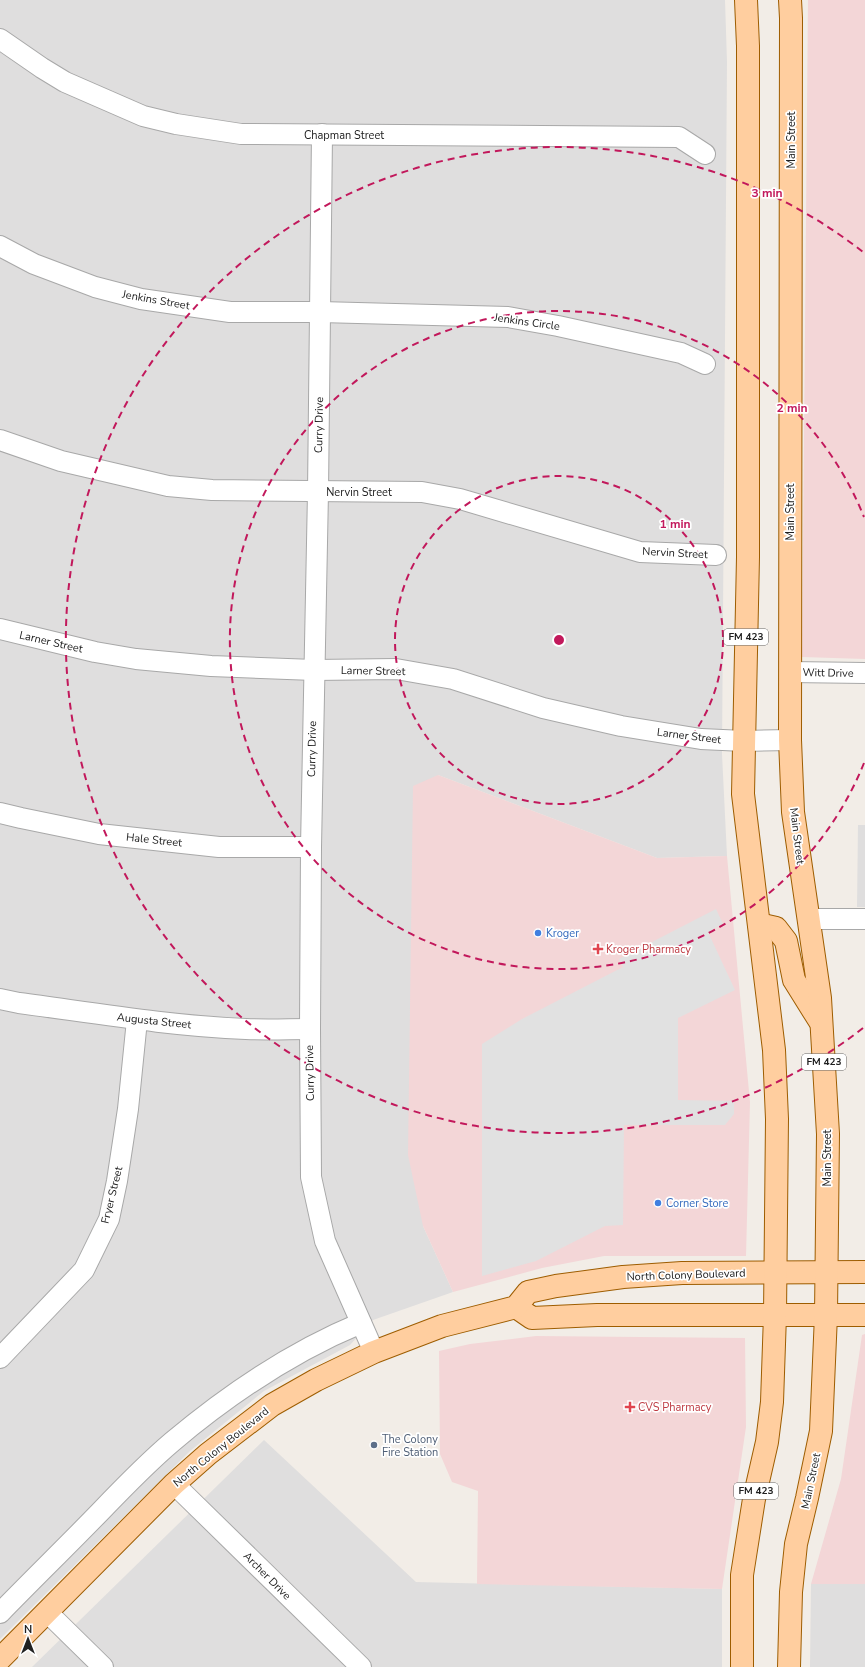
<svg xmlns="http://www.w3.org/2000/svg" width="865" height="1667" font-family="'Nunito Sans',sans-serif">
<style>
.residential{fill:#dfdede}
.commercial{fill:#f3d6d7}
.parking{fill:#e1e1e1}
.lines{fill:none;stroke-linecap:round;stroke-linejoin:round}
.minor-casing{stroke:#a8a8a8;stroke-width:22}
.major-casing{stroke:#9e5d00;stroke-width:24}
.minor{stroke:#fff;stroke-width:20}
.major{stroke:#ffce9f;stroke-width:22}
.ring{fill:none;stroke:#c2185b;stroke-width:2;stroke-dasharray:7 5}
.shop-dot{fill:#3f7fe0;stroke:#fff;stroke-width:1.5}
.health-dot{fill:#e0444e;stroke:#fff;stroke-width:1.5}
.service-dot{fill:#5c6f8a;stroke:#fff;stroke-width:1.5}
.labels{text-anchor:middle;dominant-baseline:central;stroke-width:3.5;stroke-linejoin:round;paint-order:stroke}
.shield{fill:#fff;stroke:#646464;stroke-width:1}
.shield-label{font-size:10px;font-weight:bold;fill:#212121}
.street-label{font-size:11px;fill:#212121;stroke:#fff}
.shop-label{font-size:11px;fill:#366cbe;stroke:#fff;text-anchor:start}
.health-label{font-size:11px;fill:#be3a42;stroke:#fff;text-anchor:start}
.service-label{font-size:11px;fill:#4e5e75;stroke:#fff;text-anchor:start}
.centre{fill:#c2185b;stroke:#fff;stroke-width:2}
.ring-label{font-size:12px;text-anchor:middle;font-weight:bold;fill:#c2185b;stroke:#fff;stroke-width:3.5;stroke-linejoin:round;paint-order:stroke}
</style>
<rect width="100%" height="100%" fill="#f2ede7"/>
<g class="residential">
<path d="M0,0h725l2,62 -5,692 5,102 -70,2 -219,-83 -15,451 30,66 -80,28 -23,25 -86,46 -74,60 -190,188z"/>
<path d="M858,825h7v82h-8z"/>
<path d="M264,1440l152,142 306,7v78h-690z"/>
<path d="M811,1584h54v83h-55z"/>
</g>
<g class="commercial">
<path d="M808,0h57v659l-63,-2z"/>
<path d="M438,775l219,83 70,-2 23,246 -4,154h-142l-62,12 -89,24 -30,-66 -15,-71 5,-369z"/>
<path d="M865,1334v250h-54l30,-105 21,-144z"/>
<path d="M536,1336l209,2 1,89 -24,162 -245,-5 1,-93 -26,-9 -12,-28 -1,-103 31,-7z"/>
</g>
<path class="parking" d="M716,909l7,15 -15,8 27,58 -57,28v82l56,1v13l-9,11h-101l-1,100 -18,1 -69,35 -54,15v-232l40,-25 101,-52 -4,-8z"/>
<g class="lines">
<g class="minor-casing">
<g id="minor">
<path d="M0,39l42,29 23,14 78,34 33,8 65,10 438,3 26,17"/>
<path d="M322,134l-4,358 -7,355 -1,182 1,148 14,64 49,111"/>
<path d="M0,246l34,18 61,23 46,12 89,13h90l188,5 50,9 123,27 24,11"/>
<path d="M0,440l61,21 107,25 44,4 210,2 38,7 180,53 76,3"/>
<path d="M0,629l95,23 41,7 75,7 103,4 82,-1 57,10 90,29 78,18 80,13 43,2 46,-1"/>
<path d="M790,672l75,1"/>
<path d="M0,813l21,5 78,16 120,13h92"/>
<path d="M808,919h57"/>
<path d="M0,999l19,4c75,10 151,23 227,26 21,1 43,0 64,0"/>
<path d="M0,1358l84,-88 25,-51 8,-38 11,-72 9,-89"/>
<path d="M174,1484l187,183"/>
<path d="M47,1612l56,55"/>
<path d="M0,1613c33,-34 67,-67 100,-101 23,-24 46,-48 72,-70 57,-48 119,-90 189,-119"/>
</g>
</g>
<g class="major-casing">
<g id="major">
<path d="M759,924l17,4 10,13 8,39 25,40"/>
<path d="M516,1307l16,11 65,-3h268"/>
<path d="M0,1659l174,-175 34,-30 64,-49 44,-25 58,-28 68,-26 74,-19 12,-15 28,-6 67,-9 59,-4 183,-1"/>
<path d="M742,1667v-92l12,-76 13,-57 5,-40 3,-87 2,-196 -3,-69 -31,-256 5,-237v-511l-2,-46"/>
<path d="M789,1667l2,-75 5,-48 11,-46 14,-67 5,-116 2,-181 -8,-136 -27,-186 -3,-72 1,-722 -1,-18"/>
</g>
</g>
<use href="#minor" class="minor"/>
<use href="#major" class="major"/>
</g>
<g class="ring">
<circle cx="559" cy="640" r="164"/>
<path d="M864 763A329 329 0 1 1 864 517"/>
<path d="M863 1028A493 493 0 1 1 863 252"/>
</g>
<g class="shop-dot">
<circle cx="538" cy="933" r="4"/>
<circle cx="658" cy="1203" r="4"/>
</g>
<g class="health-dot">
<path d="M596 943h4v4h4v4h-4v4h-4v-4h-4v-4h4z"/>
<path d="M628 1401h4v4h4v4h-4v4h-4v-4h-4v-4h4z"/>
</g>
<circle class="service-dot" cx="374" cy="1445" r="4"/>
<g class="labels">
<g class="shield">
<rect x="724" y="629" width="44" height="16" rx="3"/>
<rect x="802" y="1054" width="44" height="16" rx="3"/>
<rect x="734" y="1483" width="44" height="16" rx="3"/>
</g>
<g class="shield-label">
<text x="746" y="637">FM 423</text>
<text x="824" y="1062">FM 423</text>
<text x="756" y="1491">FM 423</text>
</g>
<g class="street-label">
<text x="344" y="135">Chapman Street</text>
<text transform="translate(791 140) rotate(-90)">Main Street</text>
<text transform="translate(156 300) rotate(10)">Jenkins Street</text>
<text transform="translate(527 322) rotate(8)">Jenkins Circle</text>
<text transform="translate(319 425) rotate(-89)">Curry Drive</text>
<text x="359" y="492">Nervin Street</text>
<text transform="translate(790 512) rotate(-90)">Main Street</text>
<text transform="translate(675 553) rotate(3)">Nervin Street</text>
<text transform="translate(51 642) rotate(13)">Larner Street</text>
<text transform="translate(373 671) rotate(1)">Larner Street</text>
<text transform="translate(828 673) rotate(1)">Witt Drive</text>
<text transform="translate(689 736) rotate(7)">Larner Street</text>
<text transform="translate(312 749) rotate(-89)">Curry Drive</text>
<text transform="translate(797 836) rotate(83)">Main Street</text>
<text transform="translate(154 840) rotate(6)">Hale Street</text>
<text transform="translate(154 1021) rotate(6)">Augusta Street</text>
<text transform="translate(310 1073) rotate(-91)">Curry Drive</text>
<text transform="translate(827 1158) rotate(-90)">Main Street</text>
<text transform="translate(112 1195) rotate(-76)">Fryer Street</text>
<text transform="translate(686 1275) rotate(-2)">North Colony Boulevard</text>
<text transform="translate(221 1447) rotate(-39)">North Colony Boulevard</text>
<text transform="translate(811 1481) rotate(-78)">Main Street</text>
<text transform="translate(267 1576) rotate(45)">Archer Drive</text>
</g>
<g class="shop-label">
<text x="546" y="933">Kroger</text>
<text x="666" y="1203">Corner Store</text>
</g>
<g class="health-label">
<text x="606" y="949">Kroger Pharmacy</text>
<text x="638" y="1407">CVS Pharmacy</text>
</g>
<g class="service-label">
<text x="382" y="1439">The Colony<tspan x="382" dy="13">Fire Station</tspan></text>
</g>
</g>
<circle cx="559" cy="640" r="6" class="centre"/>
<g class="ring-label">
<text x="767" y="197">3 min</text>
<text x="792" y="412">2 min</text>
<text x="675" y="528">1 min</text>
</g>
<g transform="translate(28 1639)" stroke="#ffffff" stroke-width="3" paint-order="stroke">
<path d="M0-3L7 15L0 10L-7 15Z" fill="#212121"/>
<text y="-6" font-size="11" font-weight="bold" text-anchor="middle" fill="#212121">N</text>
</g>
</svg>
